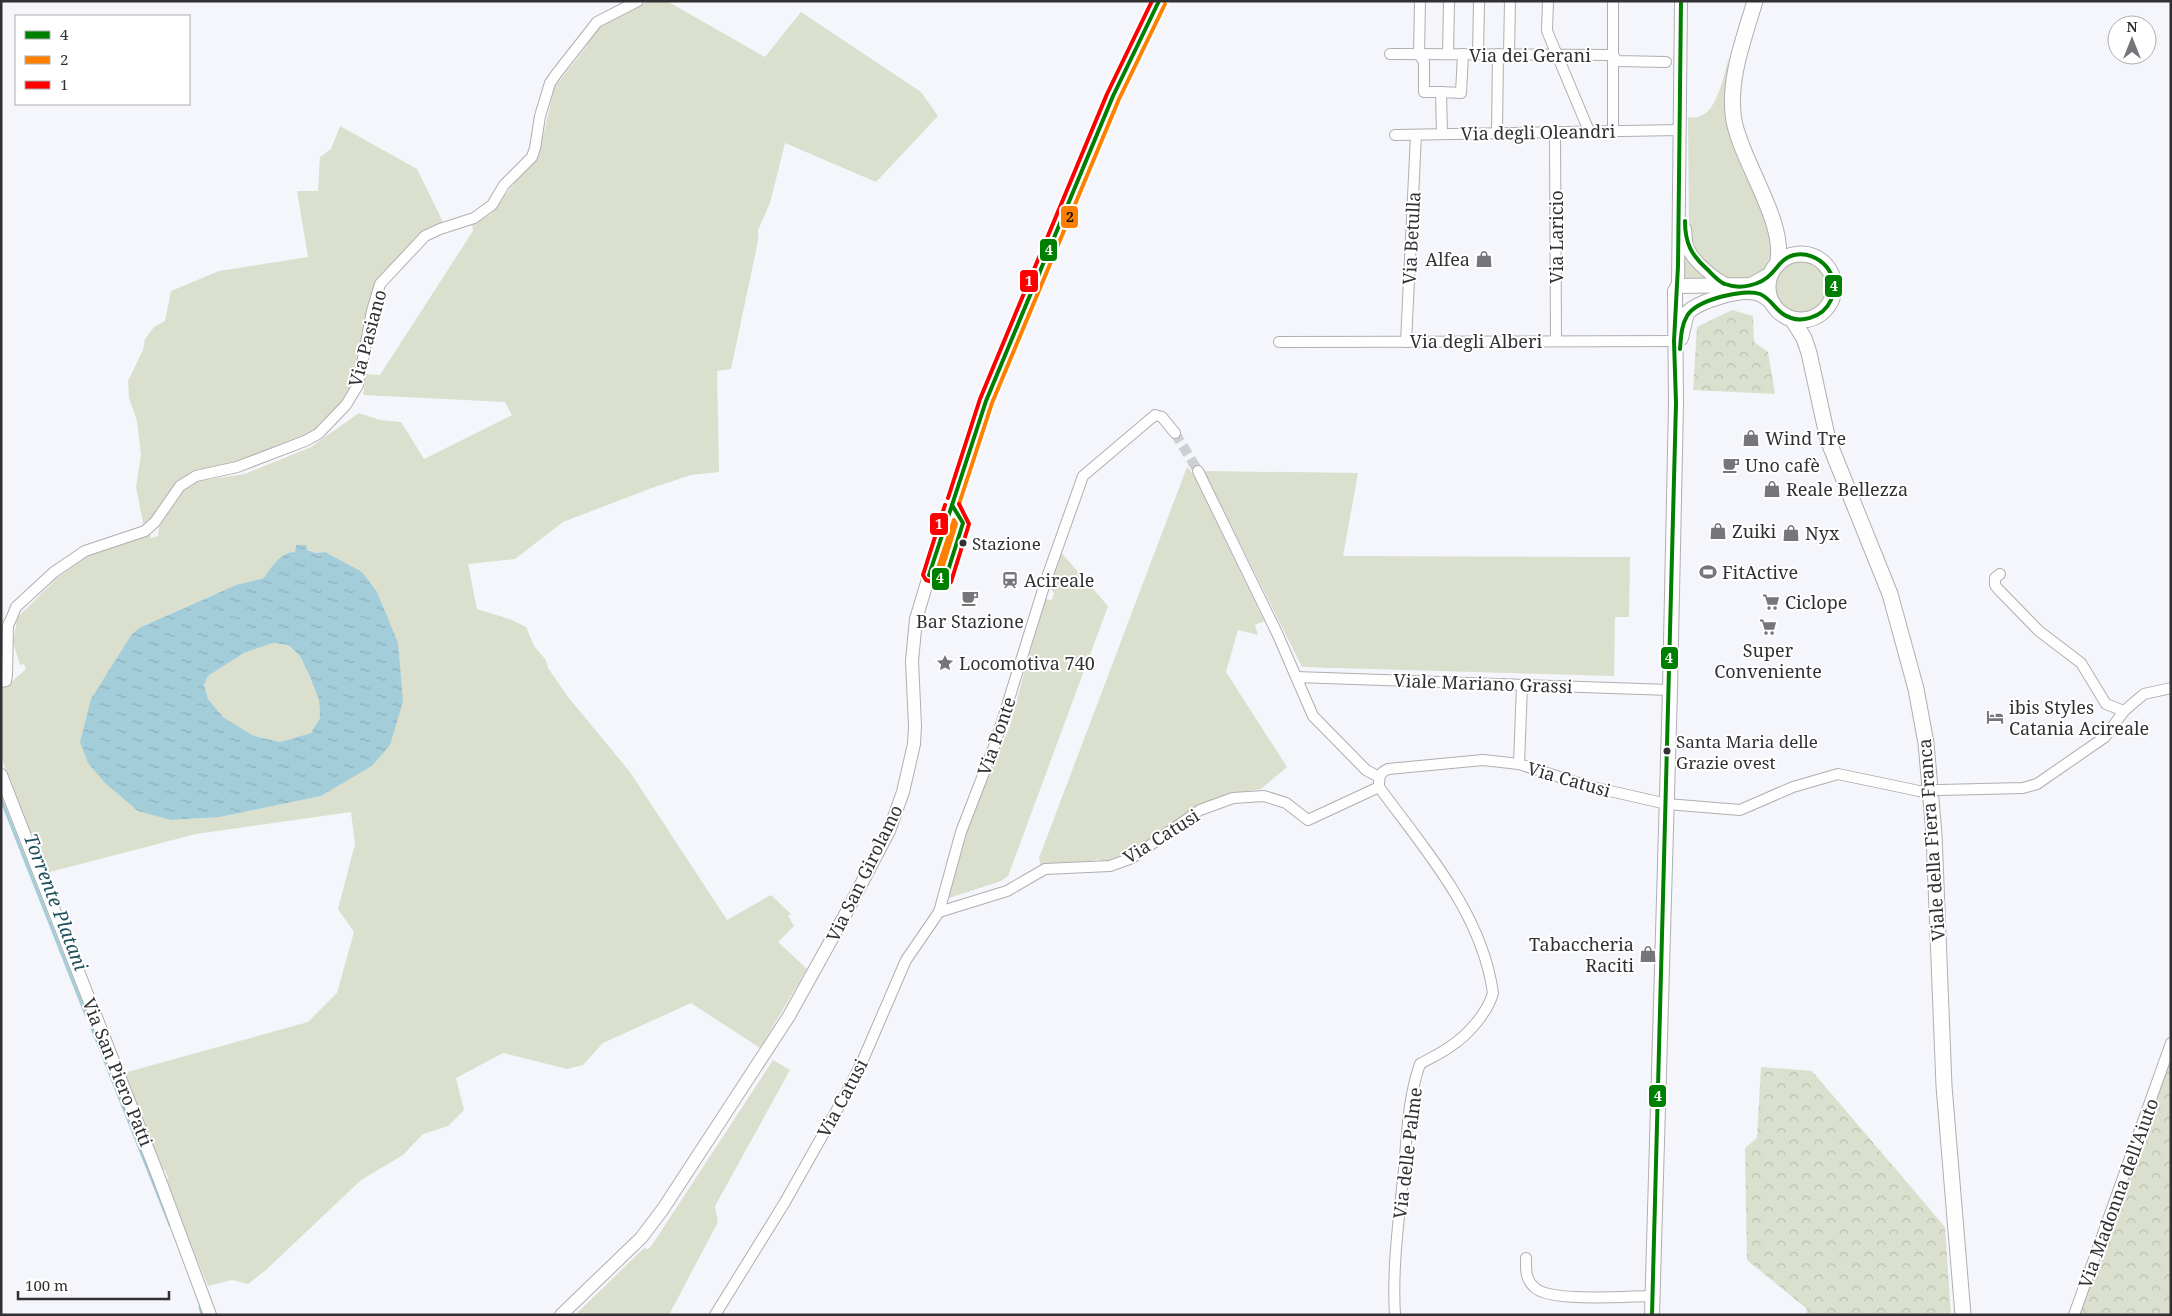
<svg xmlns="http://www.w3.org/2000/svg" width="2172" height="1316" font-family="'Noto Serif',serif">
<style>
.grass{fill:#dbdfcd;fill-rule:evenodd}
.forest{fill:url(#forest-crowns)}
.water{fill:url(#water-ripples);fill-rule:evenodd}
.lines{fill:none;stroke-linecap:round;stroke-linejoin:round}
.stream{stroke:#a2cdd9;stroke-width:3}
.minor-tunnel{stroke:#cecfd3;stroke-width:10;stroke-dasharray:10 5;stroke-linecap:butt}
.minor-casing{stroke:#afafb2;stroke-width:12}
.tertiary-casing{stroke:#afafb2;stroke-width:14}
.secondary-casing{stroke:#afafb2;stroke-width:16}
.primary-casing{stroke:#afafb2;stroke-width:17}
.minor{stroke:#fefefe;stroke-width:10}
.tertiary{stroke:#fefefe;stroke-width:12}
.secondary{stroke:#fefefe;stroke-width:14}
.primary{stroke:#fefefe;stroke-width:15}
.minor-bridge-casing{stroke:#afafb2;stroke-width:12;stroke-linecap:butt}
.minor-bridge{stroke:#fefefe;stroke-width:10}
.bus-1-casing{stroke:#fff;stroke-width:8}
.bus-2-casing{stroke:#fff;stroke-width:8}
.bus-3-casing{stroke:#fff;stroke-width:8}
.bus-1{stroke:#008000;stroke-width:4}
.bus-2{stroke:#ff8000;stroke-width:4}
.bus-3{stroke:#f00;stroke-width:4}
.bus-dot{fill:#313134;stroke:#fff;stroke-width:2}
.labels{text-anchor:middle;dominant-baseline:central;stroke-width:4;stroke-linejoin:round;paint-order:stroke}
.bus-label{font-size:17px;fill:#313134;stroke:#fff;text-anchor:start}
.street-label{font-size:18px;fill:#313134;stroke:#fff}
.poi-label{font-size:18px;fill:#313134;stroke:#fff;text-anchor:start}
.water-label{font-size:19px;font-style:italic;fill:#1d515c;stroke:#fff}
.line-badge{stroke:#fff;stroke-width:2}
.badge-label{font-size:14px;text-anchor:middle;font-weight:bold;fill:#fff}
.pale-badge-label{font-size:14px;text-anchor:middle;font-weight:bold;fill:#111}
</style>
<defs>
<pattern id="forest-crowns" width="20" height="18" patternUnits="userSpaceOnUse" patternTransform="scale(1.25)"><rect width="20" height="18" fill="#dbdfcd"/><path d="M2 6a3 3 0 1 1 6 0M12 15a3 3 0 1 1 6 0" fill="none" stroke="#bcc0b1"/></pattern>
<pattern id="water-ripples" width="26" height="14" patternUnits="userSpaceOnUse" patternTransform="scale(1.25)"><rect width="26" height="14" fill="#a2cdd9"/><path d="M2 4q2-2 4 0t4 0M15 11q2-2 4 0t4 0" fill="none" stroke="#8cb0bb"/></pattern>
</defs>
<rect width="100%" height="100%" fill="#f5f6fb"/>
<g class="grass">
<path d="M649,1h18l98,56 36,-45 120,80 17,24 -62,66 -91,-39 -15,60 -12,27v11l-27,128 -14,2 2,101 -28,3 -42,14 -86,33 -48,37 -47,5 9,45 35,11 14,7 8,19 12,14 2,8 20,29 62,75 97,148 44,-25 20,19 -3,2 6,10 -16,16 29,27 -47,79 -69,-45 -88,40 -20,22 -16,4 -64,-16 -47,25 8,32 -16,16 -25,8 -20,21 -42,25 -95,90 -18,14 -16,-4 -24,6 -42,-102 2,-6 -3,-8 -5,-2 -36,-95 184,-51 29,-29 17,-61 -16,-23 17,-65 -4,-32 -155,22 -150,39 -45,-116v-69l7,-3 18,-16 -2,-5 -4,1 -7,-23 4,-24 40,-40 35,-25 58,-19 1,4 7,-2 1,-9 27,-39 11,-7 48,-7 66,-27 48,-34 21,7 21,2 23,37 88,-44 -7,-13 -142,-7 3,-21 14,1 93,-144 -1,-7 19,-10 29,-38 18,-17 16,-71 32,-41 7,-14 8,-7zM296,545l20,8 9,-1 47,214 -51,30 -101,21 -49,3 -30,-193 95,-42 28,-7 31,-26z"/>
<path d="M1729,57l-3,27 10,65 9,26 24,51 6,31 -14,18 -13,5 -21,-1 -17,-11 -16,-17 -5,-21 -1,-113c28,7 35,-40 41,-60z"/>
<path d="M340,126l77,43 27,55 -20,7 -35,37 -33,115 -40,50 -70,28 -39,7 -27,15 -28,38 -8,7 -8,-41 5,-32 -4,-34 -8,-23 -1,-17 15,-31 2,-11 9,-12 11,-6 6,-30 48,-20 89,-14 -11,-66h21l2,-34 11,-8z"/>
<path d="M1683,253l31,29h-30z"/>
<circle cx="1802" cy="288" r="28"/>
<path d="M1187,467l6,7 71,147 -9,4 3,10 -20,-5 -12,42 61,95 -26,22 -30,5 -34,13 -78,53 -15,2 -7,-3c-9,5 -42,5 -56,7l-2,-8z"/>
<path d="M1204,471l154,2 -15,83 287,1 -1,60h-14l-1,59 -312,-9z"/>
<path d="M1059,550l49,56 -100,270 -7,5 -55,18 18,-66 46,-107 34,-127 8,1 2,-7 -7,-8z"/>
<path d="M273,643l14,2 13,11 10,21 9,23 1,18 -9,15 -31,9 -26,-6 -31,-19 -15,-18 -4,-14 4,-9 36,-23z"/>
<path d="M773,1060l17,10 -75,136 3,16 -49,93h-94l69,-67 4,1 4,-4z"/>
</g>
<g class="forest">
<path d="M1732,310l21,6 1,26 14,10 7,42 -82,-4 4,-63z"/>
<path d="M2171,1054v261h-91z"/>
<path d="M1761,1067l51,4 133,156 6,88h-145l1,-6 -60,-49 -2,-112 12,-10z"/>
</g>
<path class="water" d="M296,545h10l1,5 9,3 9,-1 37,20 15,20 21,51 5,58 -13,44 -18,21 -51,30 -101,21 -49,3 -33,-9 -33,-28 -17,-20 -8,-21 11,-43 41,-65 9,-7 95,-42 28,-7c8,-11 16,-26 31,-26zM273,643l15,2 12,11 10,21 9,23 1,18 -9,15 -31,9 -26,-6 -31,-19 -15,-18 -4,-14 4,-9 36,-23z"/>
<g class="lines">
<g class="stream">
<path d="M1,799l85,216"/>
<path d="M91,1026l79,199"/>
<path d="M200,1307l2,8"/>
</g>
<path class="minor-tunnel" d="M1175,433l23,38"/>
<g class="minor-casing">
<g id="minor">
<path d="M1420,1l-1,53 5,8v30h17l1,42"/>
<path d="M1548,1l-1,30 42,100"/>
<path d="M1390,54l223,1 4,6 49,1"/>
<path d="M1448,54l1,-53"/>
<path d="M1478,54l1,-53"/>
<path d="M1509,54l1,-53"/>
<path d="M1441,92l20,1 2,-39"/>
<path d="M1613,131v-130"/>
<path d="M1555,132l1,209"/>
<path d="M1497,133l1,-79"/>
<path d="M1395,135l285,-5"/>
<path d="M1279,342l401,-1"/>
<path d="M1406,342l10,-207"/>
<path d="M1198,471l79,162 36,83 53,54 13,7"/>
<path d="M2000,574l-5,4v7l3,4 41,42 42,32 25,41 18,7"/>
<path d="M929,575l16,5 18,-57 -12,-20"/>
<path d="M1296,677l374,13"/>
<path d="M1,682l5,-1 1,-6 1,-50 4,-8 4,-10 38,-35 31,-21 60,-20 10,-9 25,-36 16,-10 41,-9 68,-26 13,-7 28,-29 12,-20 14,-74 8,-27 45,-48 15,-7 34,-11 18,-13 12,-20 28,-28 3,-9 5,-32 10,-33 7,-10 40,-51 41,-21"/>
<path d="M1519,764l3,-79"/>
<path d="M1379,787c46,63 103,126 114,206 -5,19 -25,42 -42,53 -9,7 -21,12 -31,18 -12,34 -13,70 -16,106 -5,48 -12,97 -9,145"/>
<path d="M1379,787c0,-10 0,-14 9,-18l95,-9 36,4 69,22 79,18 73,6 53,-23 45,-13 81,17"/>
<path d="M1940,790l83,-2 14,-4 68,-47 19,-26 20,-17 27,-6"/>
<path d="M939,912l22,-80 34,-88 51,-164 37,-104 72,-61 7,2 13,16"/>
<path d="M1526,1258c0,11 -1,21 8,29 15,16 95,9 119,9"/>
<path d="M715,1315l70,-113 58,-103 19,-37 44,-102 33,-48 68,-21 38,-22 65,-3 22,-8 68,-48 33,-12 31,-2 22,7 22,17 71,-33"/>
<path d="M2074,1315l97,-272"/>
</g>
</g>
<g class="tertiary-casing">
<g id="tertiary">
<path d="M1685,229c1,7 0,14 3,20 7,14 27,30 40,36"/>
<path d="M1678,286l3,-285"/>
<path d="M1,775l158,403 51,137"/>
<path d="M561,1315l80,-77 22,-29 126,-193 56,-101 44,-84 14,-39 11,-48 1,-18 -3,-65 4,-42 35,-116 35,-102 127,-305 46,-95"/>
</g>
</g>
<g class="secondary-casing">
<g id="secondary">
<path d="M1678,286l73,-1 20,-11"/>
<path d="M1681,338l6,-25c12,-12 52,-24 69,-20 7,1 11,6 17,10"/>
<path d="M1652,1315l18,-625 6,-287 -1,-112 3,-5"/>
</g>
</g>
<g class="primary-casing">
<g id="primary">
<path d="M1755,1c-11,38 -28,80 -21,120 8,42 54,104 43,144"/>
<circle cx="1801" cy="287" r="33"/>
<path d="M1792,319l12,19 5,15 19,87 62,154 26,95 10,54 8,91 10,252 19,229"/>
</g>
</g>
<use href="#minor" class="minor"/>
<use href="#tertiary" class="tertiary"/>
<use href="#secondary" class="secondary"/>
<use href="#primary" class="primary"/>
<g class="minor-bridge-casing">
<path id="minor-bridge" d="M1919,791l21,-1"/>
</g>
<use href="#minor-bridge" class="minor-bridge"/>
<g class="bus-1-casing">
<g id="bus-1">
<path d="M1680,349c1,-11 1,-23 7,-33 9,-16 57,-28 73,-22 10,4 15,15 23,20 16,11 40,4 48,-14 11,-24 -11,-50 -37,-45 -12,3 -15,11 -23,19 -10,11 -31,16 -46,10 -6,-2 -12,-9 -17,-14 -17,-15 -23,-27 -23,-49"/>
<path d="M952,505l11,18 -18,57 -16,-5z"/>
<path d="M952,505l34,-104 127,-305 46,-95"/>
<path d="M1652,1315l24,-912 -2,-62 4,-75 3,-265"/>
</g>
</g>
<g class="bus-2-casing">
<g id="bus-2">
<path d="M959,504l33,-101 127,-304 46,-95"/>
<path d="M954,520l2,4 -15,48 -4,-1z"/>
</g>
</g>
<g class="bus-3-casing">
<g id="bus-3">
<path d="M948,498l32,-99 127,-305 45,-93"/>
<path d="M945,505l-22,70 3,5 19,6 6,-4 18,-58 -10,-20"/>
</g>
</g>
<use href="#bus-1" class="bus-1"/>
<use href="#bus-2" class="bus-2"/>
<use href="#bus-3" class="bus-3"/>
</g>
<defs>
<g id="shop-bare" transform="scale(1.35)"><path d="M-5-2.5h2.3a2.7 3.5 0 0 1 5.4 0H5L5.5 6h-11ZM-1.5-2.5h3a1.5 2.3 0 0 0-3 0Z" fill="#76767a" stroke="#fff" stroke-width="2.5" paint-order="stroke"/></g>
<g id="cafe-bare" transform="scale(1.35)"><path d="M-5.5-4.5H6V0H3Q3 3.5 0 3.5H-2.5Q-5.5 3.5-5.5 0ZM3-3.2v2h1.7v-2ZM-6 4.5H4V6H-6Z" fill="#76767a" stroke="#fff" stroke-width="2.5" paint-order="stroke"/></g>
<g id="stadium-bare" transform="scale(1.35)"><path d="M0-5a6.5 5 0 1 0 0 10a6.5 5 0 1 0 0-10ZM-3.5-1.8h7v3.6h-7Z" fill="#76767a" stroke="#fff" stroke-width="2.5" paint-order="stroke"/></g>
<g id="station-bare" transform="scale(1.35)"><path d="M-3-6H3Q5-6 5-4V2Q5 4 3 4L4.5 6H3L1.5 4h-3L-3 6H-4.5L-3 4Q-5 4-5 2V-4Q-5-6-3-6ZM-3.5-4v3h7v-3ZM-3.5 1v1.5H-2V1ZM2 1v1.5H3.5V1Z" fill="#76767a" stroke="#fff" stroke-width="2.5" paint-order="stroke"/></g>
<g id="supermarket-bare" transform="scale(1.35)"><path d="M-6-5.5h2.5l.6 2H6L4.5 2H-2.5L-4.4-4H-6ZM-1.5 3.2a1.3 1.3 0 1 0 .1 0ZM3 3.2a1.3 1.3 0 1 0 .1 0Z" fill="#76767a" stroke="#fff" stroke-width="2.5" paint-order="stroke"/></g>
<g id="sight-bare" transform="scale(1.35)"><path d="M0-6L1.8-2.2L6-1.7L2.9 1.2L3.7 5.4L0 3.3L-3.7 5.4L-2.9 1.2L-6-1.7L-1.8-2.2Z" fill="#76767a" stroke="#fff" stroke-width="2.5" paint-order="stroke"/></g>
<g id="hotel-bare" transform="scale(1.35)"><path d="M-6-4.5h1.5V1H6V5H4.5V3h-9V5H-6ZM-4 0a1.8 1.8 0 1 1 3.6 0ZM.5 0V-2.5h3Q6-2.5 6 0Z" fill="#76767a" stroke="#fff" stroke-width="2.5" paint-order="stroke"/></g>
</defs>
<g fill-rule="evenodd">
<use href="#shop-bare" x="1484" y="259"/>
<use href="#shop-bare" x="1751" y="438"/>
<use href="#cafe-bare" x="1731" y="465"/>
<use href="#shop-bare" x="1772" y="489"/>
<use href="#shop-bare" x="1718" y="531"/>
<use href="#shop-bare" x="1791" y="533"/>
<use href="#stadium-bare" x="1708" y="572"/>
<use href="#station-bare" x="1010" y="580"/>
<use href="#cafe-bare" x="970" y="598"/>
<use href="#supermarket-bare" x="1771" y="602"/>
<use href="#supermarket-bare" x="1768" y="627"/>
<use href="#sight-bare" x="945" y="663"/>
<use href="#hotel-bare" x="1995" y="717"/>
<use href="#shop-bare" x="1648" y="954"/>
</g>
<g class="bus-dot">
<circle cx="963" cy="543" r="4.5"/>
<circle cx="1667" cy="751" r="4.5"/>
</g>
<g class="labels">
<g class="bus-label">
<text x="972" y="543">Stazione</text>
<text x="1676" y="741">Santa Maria delle<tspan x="1676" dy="21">Grazie ovest</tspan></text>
</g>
<g class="street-label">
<text x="1530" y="55">Via dei Gerani</text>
<text transform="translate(1538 132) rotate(-1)">Via degli Oleandri</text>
<text transform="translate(1556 237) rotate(-90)">Via Laricio</text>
<text transform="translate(1411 238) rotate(-87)">Via Betulla</text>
<text transform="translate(367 338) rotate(-75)">Via Pasiano</text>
<text x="1476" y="341">Via degli Alberi</text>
<text transform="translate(1483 683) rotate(2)">Viale Mariano Grassi</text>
<text transform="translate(996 736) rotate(-71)">Via Ponte</text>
<text transform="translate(1569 779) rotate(16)">Via Catusi</text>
<text transform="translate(1161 836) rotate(-32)">Via Catusi</text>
<text transform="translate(1931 840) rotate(-94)">Viale della Fiera Franca</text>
<text transform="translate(864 873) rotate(-64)">Via San Girolamo</text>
<text transform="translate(118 1072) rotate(68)">Via San Piero Patti</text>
<text transform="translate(842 1098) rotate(-62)">Via Catusi</text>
<text transform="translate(1407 1153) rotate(-83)">Via delle Palme</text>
<text transform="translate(2118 1193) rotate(-70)">Via Madonna dell'Aiuto</text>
</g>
<g class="poi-label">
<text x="1470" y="259" text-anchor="end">Alfea</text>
<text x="1765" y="438">Wind Tre</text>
<text x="1745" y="465">Uno cafè</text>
<text x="1786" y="489">Reale Bellezza</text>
<text x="1732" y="531">Zuiki</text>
<text x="1805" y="533">Nyx</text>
<text x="1722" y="572">FitActive</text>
<text x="1024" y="580">Acireale</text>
<text x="1785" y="602">Ciclope</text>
<text x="970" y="621" text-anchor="middle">Bar Stazione</text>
<text x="1768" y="650" text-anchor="middle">Super<tspan x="1768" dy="21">Conveniente</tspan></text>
<text x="959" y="663">Locomotiva 740</text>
<text x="2009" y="707">ibis Styles<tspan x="2009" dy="21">Catania Acireale</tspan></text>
<text x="1634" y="944" text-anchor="end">Tabaccheria<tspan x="1634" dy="21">Raciti</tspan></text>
</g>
<g class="water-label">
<text transform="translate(56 902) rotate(69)">Torrente Platani</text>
</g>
</g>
<g class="line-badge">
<rect x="1060" y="205" width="19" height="24" rx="5" fill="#ff8000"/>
<rect x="1039" y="238" width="19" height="24" rx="5" fill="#008000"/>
<rect x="1019" y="269" width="20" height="24" rx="5" fill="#f00"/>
<rect x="1824" y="274" width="19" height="24" rx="5" fill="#008000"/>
<rect x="929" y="512" width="20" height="24" rx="5" fill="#f00"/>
<rect x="931" y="567" width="19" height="24" rx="5" fill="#008000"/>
<rect x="1660" y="646" width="19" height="24" rx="5" fill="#008000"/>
<rect x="1648" y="1084" width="19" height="24" rx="5" fill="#008000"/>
</g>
<g class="badge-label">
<text x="1049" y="255">4</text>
<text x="1029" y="286">1</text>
<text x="1834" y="291">4</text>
<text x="939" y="529">1</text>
<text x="940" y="583">4</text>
<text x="1669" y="663">4</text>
<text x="1658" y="1101">4</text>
</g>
<g class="pale-badge-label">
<text x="1070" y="222">2</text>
</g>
<rect width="2172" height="1316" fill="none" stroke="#313134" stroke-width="5"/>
<rect x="15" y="15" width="175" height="90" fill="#ffffff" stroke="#adadae"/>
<rect x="25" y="31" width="25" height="8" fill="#008000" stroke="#adadae"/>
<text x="60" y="40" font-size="15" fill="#313134">4</text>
<rect x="25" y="56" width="25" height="8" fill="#ff8000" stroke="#adadae"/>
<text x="60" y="65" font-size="15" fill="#313134">2</text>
<rect x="25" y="81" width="25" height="8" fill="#ff0000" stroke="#adadae"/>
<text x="60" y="90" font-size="15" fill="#313134">1</text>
<g transform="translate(2132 40)"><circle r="24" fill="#ffffff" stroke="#adadae"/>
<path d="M0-4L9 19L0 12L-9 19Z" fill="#76767a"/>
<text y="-8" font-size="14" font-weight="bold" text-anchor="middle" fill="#313134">N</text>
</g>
<path d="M18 1291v8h151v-8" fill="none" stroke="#313134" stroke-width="2.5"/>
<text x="25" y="1291" font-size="15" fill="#313134" stroke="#ffffff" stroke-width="4" paint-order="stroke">100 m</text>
</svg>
